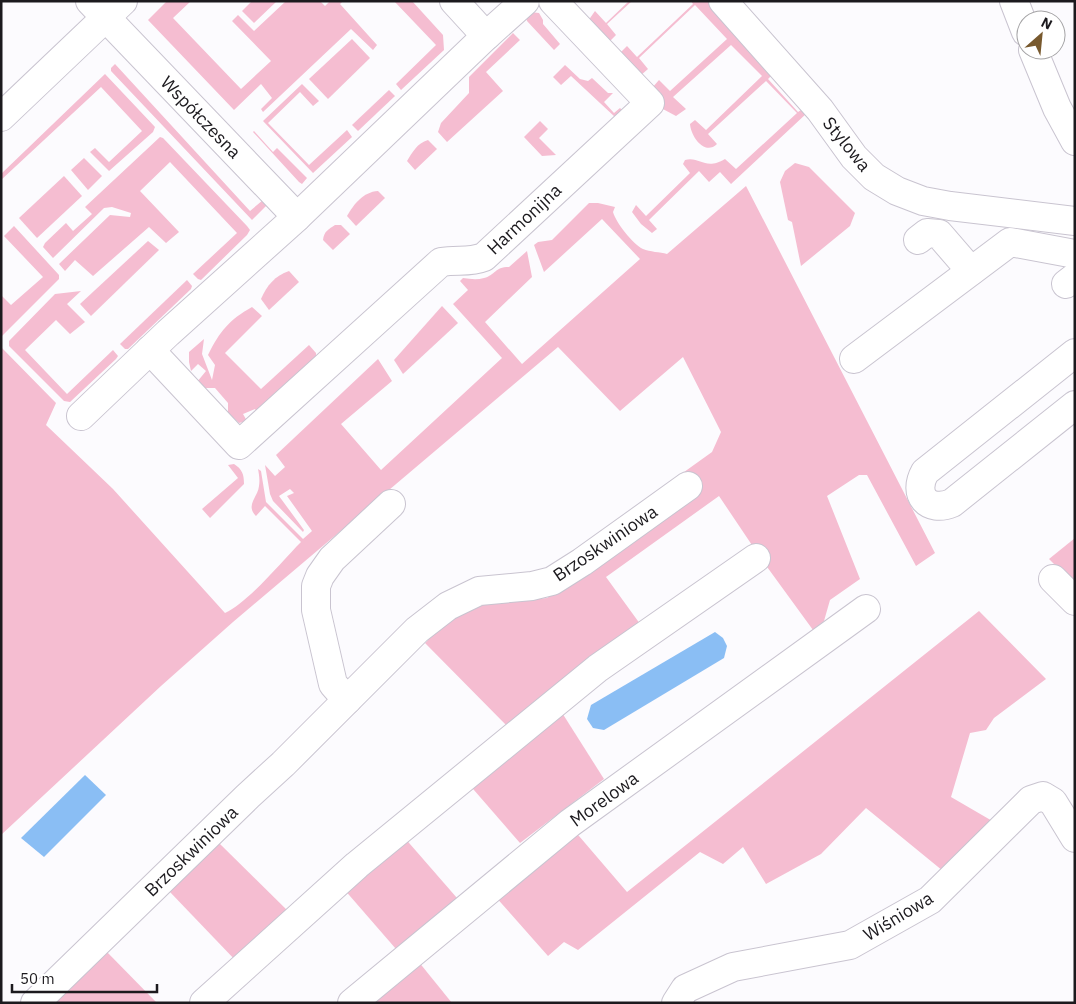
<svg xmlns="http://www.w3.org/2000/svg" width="1076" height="1004" font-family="'IBM Plex Sans',sans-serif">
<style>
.green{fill:#f5bdd1}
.water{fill:#8abef4}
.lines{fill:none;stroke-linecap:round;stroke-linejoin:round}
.minor-casing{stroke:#c9c4d0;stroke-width:30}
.minor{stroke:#fff;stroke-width:28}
.labels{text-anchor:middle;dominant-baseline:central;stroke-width:4;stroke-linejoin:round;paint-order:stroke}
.street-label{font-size:18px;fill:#1c1a1e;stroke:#fff}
</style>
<rect width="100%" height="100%" fill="#fcfbfe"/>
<g class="green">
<path d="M167,1h24l-18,17 68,71 30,-28 -39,-40 6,-6 16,16 32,-30h34l5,5 5,-5h13l-3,3 37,41 -4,5 -22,-21 -88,83 -2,-3 11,-11 -11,-14 -27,26 -86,-90z"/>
<path d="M252,1h25l-23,22 -12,-12z"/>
<path d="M394,1h18l31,34 1,15 -43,40 -5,-6 40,-39z"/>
<path d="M629,1h3l-25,23 9,11 -7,7 -21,-21 7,-10 11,12z"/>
<path d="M691,1h18l65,72 -6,6 30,33 6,-4 3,5 -76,71 -11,-12 -11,10 -10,-11 -50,49 8,9 -5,4 -11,-9 -9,-12 4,-7 10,11 44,-43 -7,-9 2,-4c15,-4 20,11 40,-1l11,10 61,-56 -31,-32 -58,53 9,10c-12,12 -26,-7 -27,-20l5,-4 11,10 56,-54 -31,-31 -58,52 13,12 -10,7 -15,-8 -9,-20 7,-8 11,11 57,-52 -32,-34 -56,53 9,11 -8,7 -21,-22 8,-8 10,11 56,-53z"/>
<path d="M530,12l9,1 4,7v4l17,20 -6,6 -27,-29 -1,-4z"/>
<path d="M513,33l7,7 -34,32 17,19 -56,51 -9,-10 3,-9 28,-30v-16z"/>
<path d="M352,39l18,19 -42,41 -19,-20z"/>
<path d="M115,64l135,147 13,-11 4,5 -15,15 -141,-149v-3z"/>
<path d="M565,65l15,14 8,2 4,-3 16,15h5l-9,9 10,11 6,-5 2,2 -7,7 -44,-41 -10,9 -8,-8z"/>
<path d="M105,74l50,53 -2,5 -44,39 -19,-19 5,-4 14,14 33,-31 -41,-44 -100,93v-6z"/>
<path d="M302,84l17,17 -6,5 -13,-14 -32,31 41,42 38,-35 5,7 -39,36 -50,-52z"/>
<path d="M389,90l6,6 -37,35 -6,-6z"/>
<path d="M540,121l8,8 -9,9 17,17 -14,1 -18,-19z"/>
<path d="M254,131l19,21 4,-4 30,30 -5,6 -3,-2 -46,-50z"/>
<path d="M160,137l3,1 84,88 3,4 -3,5 -46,45 -3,-1 -5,-5 44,-41 -67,-71 -30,29 39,41 -13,11 -17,-16 -56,49 -18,-16 -10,11 -6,-7 51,-49 20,2 1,-4 -19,-6 -8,1 -51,50 -10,-11 2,-4 21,-20 7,8 19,-17 -7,-7z"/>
<path d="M428,140l9,9 -22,21 -8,-9c5,-8 10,-18 21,-21z"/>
<path d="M84,158l18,18 -14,14 -17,-20z"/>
<path d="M795,163l14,4 46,46 -5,13 -49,40 -9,-44 -4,-2 -8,-38 5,-11z"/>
<path d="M64,176l18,20 -45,42 -18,-20z"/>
<path d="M746,186l189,367 -19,13 -49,-91h-8l-32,21 33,83 -30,21 -6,21 -11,9 -51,-70 -43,-64 -113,81 37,51 -134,100 -84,-85 38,-37 84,-8 124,-88 -12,-20 53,-38 9,-20 -38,-75 -63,54 -62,-64 -325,275 -72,64 -160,149v-488l55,56 -10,22 67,64 112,124c23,-10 57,-52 76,-71l-36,-36 -9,10c-11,-11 2,-19 3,-30 1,-6 0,-12 -1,-17l3,2 5,31 37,37 9,-8 -25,-35 7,-3 -4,-4 -11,7 25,34 -1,2 -30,-31 -3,-7 -5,-29 10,11 10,-9 -9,-12 102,-96 14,22 -51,43 40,46 121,-112 -49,-54 15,-14 -8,-9 3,-3c7,1 14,2 21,0 12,-3 10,-11 25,-11l18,-16 5,26 -47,45 37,42 118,-105 -38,-40 -58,53 -10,-27 4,-3 14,-2 37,-37h9l17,4 -2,5c3,11 20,32 30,37 7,3 17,3 24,5z"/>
<path d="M378,191l7,7 -29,28 -9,-10c7,-12 16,-24 31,-25z"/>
<path d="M335,225h6l9,9 -17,16 -10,-10c1,-9 6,-11 12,-15z"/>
<path d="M14,226l45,49v4l-57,57 -1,-41 10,10 32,-28 -39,-41z"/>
<path d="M148,241l11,9 -68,66 -11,-12z"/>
<path d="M289,271l10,11 -30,28 -8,-11c6,-14 14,-23 28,-28z"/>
<path d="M187,280l5,6 -1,3 -63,60h-3l-5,-5z"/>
<path d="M81,291l-14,13 18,18 -15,12 -14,-14 -31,30 42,44 46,-44 5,6 -2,3 -46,43 -6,-1 -55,-55v-5l46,-47z"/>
<path d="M442,306l16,17 -55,51 -9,-14z"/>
<path d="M252,307l10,9 -37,37 36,36 48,-44 7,8v4l-59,56 -2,-4 -12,5 4,7 -8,2 -11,-10v-10l-13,-15h-13l-5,-6 9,-11 -8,-7 -7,7 -2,-9v-10l15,-13 -2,15 10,26 3,-15 -7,-10c12,-24 21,-35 44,-48z"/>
<path d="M234,464c8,5 10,10 10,20l-34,34 -8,-9 36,-31 -10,-13z"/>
<path d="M1075,538v47l-26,-26z"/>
<path d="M979,611l67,68 -52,39 -8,12 -16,3 -19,64 43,25 -51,49 -77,-63 -45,46 -55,30 -23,-37 -20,17 -23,-12 -122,98 -14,-8 -16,14 -54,-61 79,-66 54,63z"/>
<path d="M559,708l45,71 -84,64 -53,-61z"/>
<path d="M403,836l54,62 -61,51 -53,-61z"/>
<path d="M219,843l72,71 -53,49 -69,-72z"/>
<path d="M106,951l51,52h-103z"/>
<path d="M418,961l34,42h-83z"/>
</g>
<g class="water">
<path d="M715,632l8,6 4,8 -3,12 -120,72 -11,-2 -6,-9 4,-14z"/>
<path d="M85,775l21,20 -62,62 -23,-19z"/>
</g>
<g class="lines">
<g class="minor-casing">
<g id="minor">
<path d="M90,1l207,216"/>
<path d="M454,1l32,35"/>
<path d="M723,1l97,109 34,47 20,20 23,14 26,10 27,5 125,15"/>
<path d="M1014,1l12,31"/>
<path d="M1033,50l24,58 18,33"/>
<path d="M1,117l122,-116"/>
<path d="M918,240l9,-7 12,1 32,37"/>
<path d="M1066,284l9,-7"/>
<path d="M150,350l89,95 202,-183c16,-3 28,1 43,-5l166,-154 -97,-102"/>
<path d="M1075,353l-150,119c-13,23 3,41 27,31l123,-98"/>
<path d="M854,359l156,-117 65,12"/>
<path d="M81,416l87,-83 129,-116 189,-181 39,-35"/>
<path d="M1053,579l22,22"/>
<path d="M347,700l-14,-16 -17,-74v-24l4,-10 12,-17 59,-55"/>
<path d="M35,1003l213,-207 35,-32 134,-134 31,-24 31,-15 53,-5 20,-5 30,-19 106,-76"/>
<path d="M204,1003l153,-138 241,-197 158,-110"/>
<path d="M352,1003l218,-180 296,-214"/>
<path d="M676,1003l9,-14 48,-22 117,-22 80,-45 101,-100 12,-4 10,6 22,36"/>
</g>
</g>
<use href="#minor" class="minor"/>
</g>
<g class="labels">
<g class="street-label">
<text transform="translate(201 117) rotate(46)">Współczesna</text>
<text transform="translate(847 144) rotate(51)">Stylowa</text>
<text transform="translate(524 219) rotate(-43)">Harmonijna</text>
<text transform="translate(605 543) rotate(-34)">Brzoskwiniowa</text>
<text transform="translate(604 799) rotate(-36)">Morelowa</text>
<text transform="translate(191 851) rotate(-44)">Brzoskwiniowa</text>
<text transform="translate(898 916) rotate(-31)">Wiśniowa</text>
</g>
</g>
<rect width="1076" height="1004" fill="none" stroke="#1c1a1e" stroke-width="5"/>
<g transform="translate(1041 35) rotate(27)"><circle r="24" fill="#ffffff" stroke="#a4a3a5"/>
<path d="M0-4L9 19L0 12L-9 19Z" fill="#78592e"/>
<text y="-8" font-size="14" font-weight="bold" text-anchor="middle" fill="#1c1a1e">N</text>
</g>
<path d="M12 984v8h145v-8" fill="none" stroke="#1c1a1e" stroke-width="2.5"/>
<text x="20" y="984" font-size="15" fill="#1c1a1e" stroke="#ffffff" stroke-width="4" paint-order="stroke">50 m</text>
</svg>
